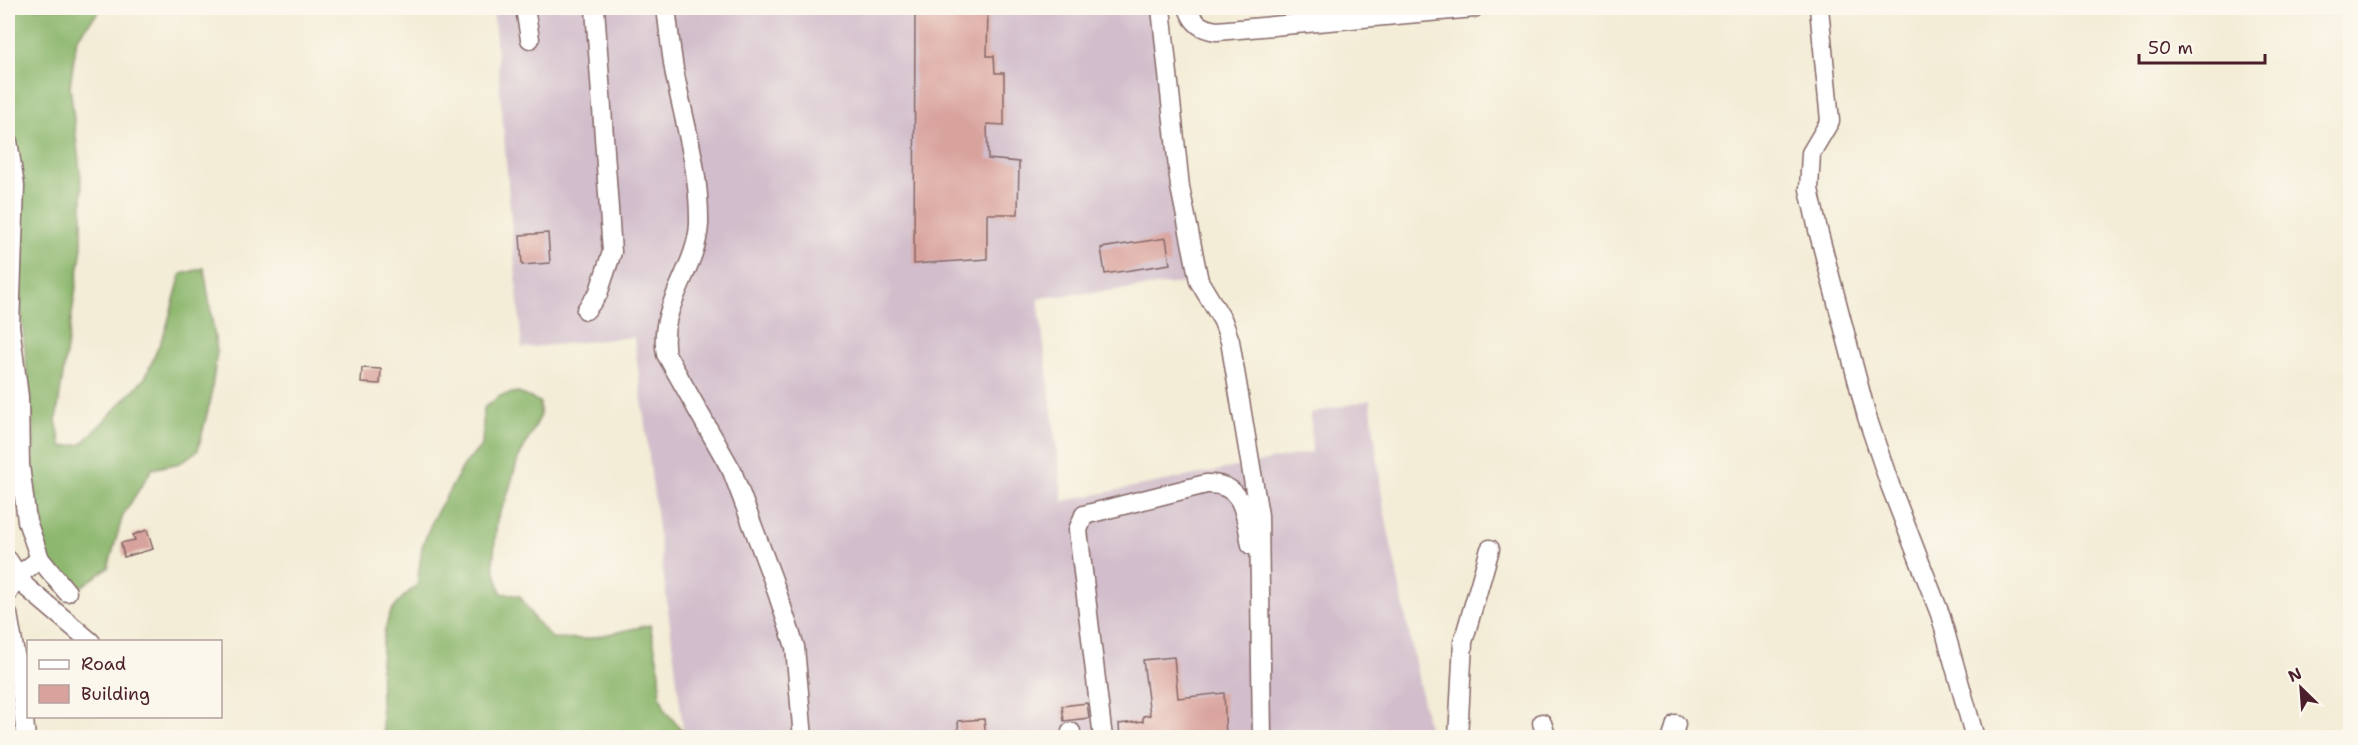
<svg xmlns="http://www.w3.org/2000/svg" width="2358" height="745" font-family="'Shantell Sans',sans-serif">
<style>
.industrial{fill:#d1bdcb}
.forest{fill:#8db76e;stroke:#6c6b4c;stroke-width:1.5}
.building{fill:#d9a39d}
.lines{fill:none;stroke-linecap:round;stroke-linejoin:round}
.minor-casing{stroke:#856767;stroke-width:21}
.minor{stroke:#fff;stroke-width:18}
</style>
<rect width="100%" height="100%" fill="#fbf7ec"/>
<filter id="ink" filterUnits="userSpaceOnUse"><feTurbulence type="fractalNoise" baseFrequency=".0167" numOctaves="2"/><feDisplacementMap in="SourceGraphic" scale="12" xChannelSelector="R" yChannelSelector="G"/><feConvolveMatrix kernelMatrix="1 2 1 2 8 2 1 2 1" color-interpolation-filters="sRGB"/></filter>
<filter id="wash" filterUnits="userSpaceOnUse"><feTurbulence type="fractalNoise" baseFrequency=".008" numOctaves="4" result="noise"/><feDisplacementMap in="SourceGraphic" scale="24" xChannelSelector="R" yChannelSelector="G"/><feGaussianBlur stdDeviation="1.35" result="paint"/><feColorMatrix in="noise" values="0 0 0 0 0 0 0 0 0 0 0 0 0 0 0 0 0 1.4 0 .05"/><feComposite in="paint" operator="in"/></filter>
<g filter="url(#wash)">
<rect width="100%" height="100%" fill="#f3ecd6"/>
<path class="industrial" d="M493,8h663l28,275 -146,15 25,203 249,-49 -1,-39 59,-13 13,104 47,233h-746l-50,-400 -112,11z"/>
<g class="forest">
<path d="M8,8h120l-28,2 -23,28 -7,48 12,101v60l-26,174 6,26 20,-3 63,-66 21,-49 15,-55 23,-6 13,84 -7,50 -12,48 -18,13 -28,6 -29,46 -15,53 -27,19 -25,-10 -12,-21 -10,-42 -1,-86 -25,-242z"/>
<path d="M517,392l23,10v15l-22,42 -12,41 -9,19 -4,45 8,29 19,3 15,24 17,18 34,1 64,-14 10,48v22l6,17 17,19 1,6h-300c-4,-30 -7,-98 7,-125 6,-11 17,-19 26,-27l5,-38 11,-28 31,-54 18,-20 2,-37 16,-12z"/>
</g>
<g id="blocks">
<g class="building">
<path d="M915,8h73l-1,48h7l1,17h9v52l-17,-1 1,35 31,3 -1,52h-31v45l-73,5z"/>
<path d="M548,233l2,30 -28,2 -2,-30z"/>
<path d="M1166,238l4,26 -65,10 -4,-26z"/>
<path d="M362,368l19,1 -1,15 -19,-1z"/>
<path d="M147,530l6,19 -29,8 -3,-14 14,-3 -2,-5z"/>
<path d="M1174,657l4,41 46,-5 2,45h-106l-1,-14 24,-3v-5l7,-1 -7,-55z"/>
<path d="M1087,703l2,15 -25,3 -2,-15z"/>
<path d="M984,719l2,19h-27l-1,-17z"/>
</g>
</g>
</g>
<g filter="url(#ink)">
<use href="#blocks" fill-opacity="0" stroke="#856767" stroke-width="1.5"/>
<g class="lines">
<g class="minor-casing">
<g id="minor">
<path d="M525,8l5,31"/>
<path d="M666,8c3,22 5,45 9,67 10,50 25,98 24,149 -2,45 -42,83 -33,130l66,117 41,109 22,67 8,91"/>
<path d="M1161,8l19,179 19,94 24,40 7,20 29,174 3,223"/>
<path d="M1188,8c5,15 13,21 29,23l257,-23"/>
<path d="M1819,8l11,113 -19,32 -2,36 9,41 49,187 23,68 50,129 35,124"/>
<path d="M8,141l7,45 -5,140 9,71 1,68 7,56 13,38 27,33"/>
<path d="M586,310l12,-16 14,-42 -17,-244"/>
<path d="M8,560l17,26 66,56"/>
<path d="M8,593l8,-16 24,-18"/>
<path d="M8,614l12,69 6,55"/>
<path d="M1542,723l5,15"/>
<path d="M1071,732v6"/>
<path d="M1103,738l-25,-208 6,-15 122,-31c38,-2 39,30 45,61"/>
<path d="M1458,738l5,-96 27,-93"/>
<path d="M1672,738l4,-14"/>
</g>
</g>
<use href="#minor" class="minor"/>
</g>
</g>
<rect width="2358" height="745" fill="none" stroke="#fbf7ec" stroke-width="30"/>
<rect x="27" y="640" width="195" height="78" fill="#fbf7ec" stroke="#b4a19f" stroke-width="1.5"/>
<rect x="39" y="660" width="30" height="9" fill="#ffffff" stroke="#b4a19f" stroke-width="1.5"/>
<text x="81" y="670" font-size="18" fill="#4a1f2b">Road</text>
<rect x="39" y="685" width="30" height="18" fill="#d9a39d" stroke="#b4a19f" stroke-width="1.5"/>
<text x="81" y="700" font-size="18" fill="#4a1f2b">Building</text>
<g transform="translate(2301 688) rotate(335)" stroke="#fbf7ec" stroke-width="4.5" paint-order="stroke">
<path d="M0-4.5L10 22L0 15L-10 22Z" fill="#4a1f2b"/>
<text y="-9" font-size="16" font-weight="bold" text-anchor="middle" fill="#4a1f2b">N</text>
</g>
<path d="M2139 54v9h126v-9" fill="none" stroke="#4a1f2b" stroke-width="3"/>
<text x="2148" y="54" font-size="18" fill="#4a1f2b" stroke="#fbf7ec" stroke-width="4.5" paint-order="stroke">50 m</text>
</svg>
